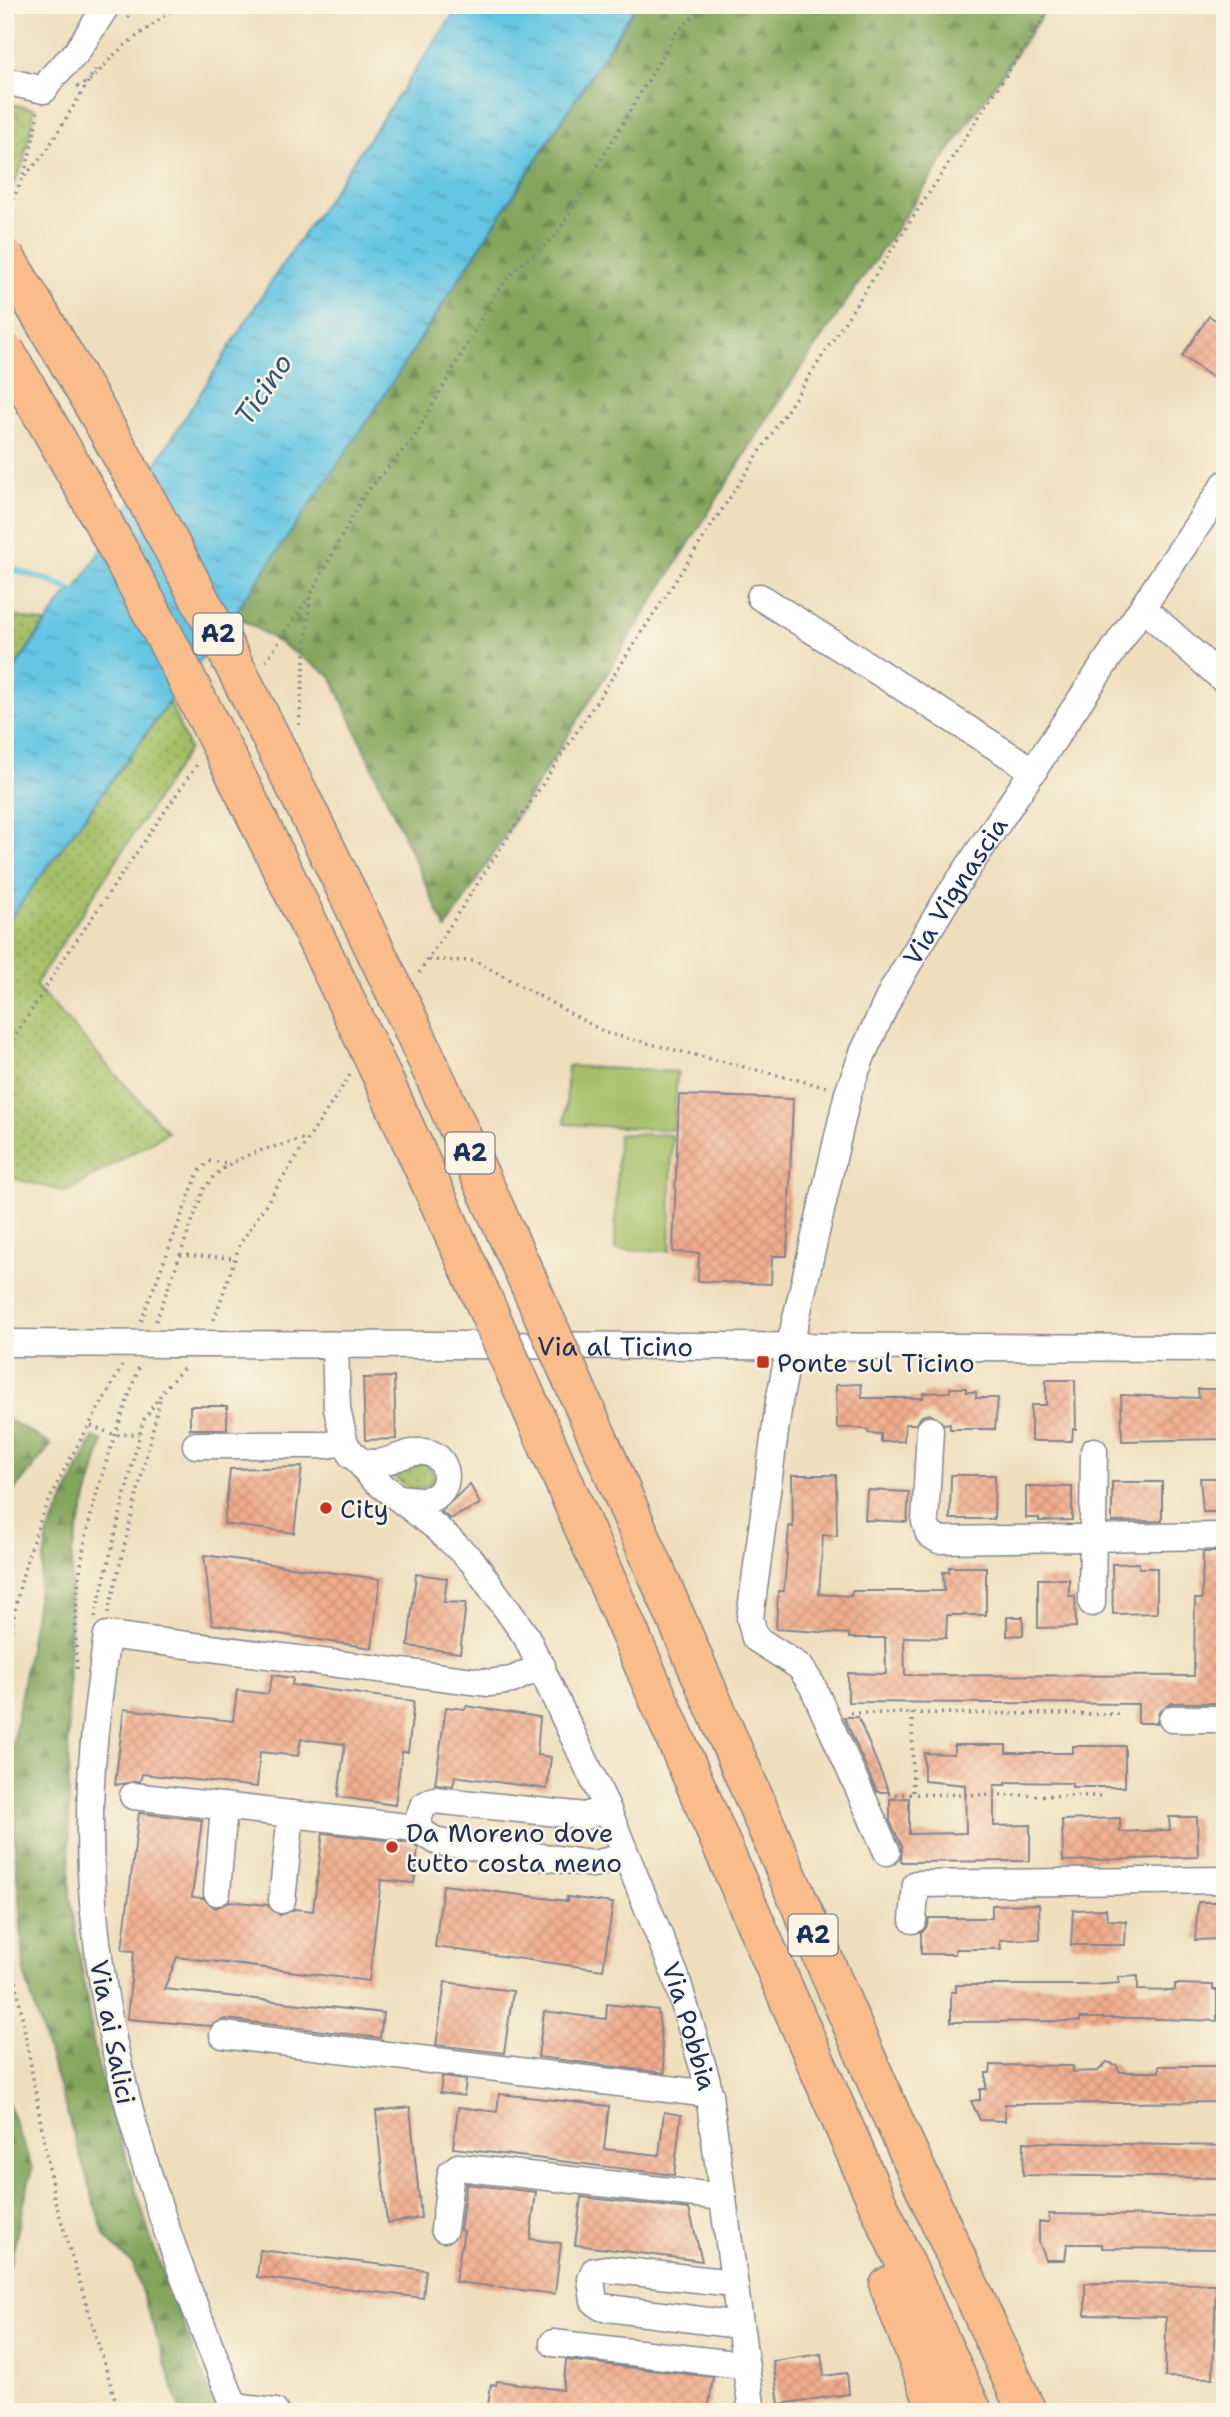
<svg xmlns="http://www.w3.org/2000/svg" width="1230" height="2417" font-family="'Shantell Sans',sans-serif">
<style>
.grass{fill:url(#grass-dots);stroke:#607762;stroke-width:2}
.forest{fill:url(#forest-firs);stroke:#4f6a5c;stroke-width:2}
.green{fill:#a4bf66;stroke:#607762;stroke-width:2}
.water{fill:url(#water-ripples);stroke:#407aa0;stroke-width:2}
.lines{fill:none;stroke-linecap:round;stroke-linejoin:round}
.stream{stroke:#65c6e3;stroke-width:6}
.building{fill:url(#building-cross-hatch)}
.minor-casing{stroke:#84868d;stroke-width:29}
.highway-casing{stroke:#84868d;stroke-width:41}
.path{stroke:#84868d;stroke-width:3.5;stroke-dasharray:2 5;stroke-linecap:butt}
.minor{stroke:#fff;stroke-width:26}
.highway{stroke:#f9bc8a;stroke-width:38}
.minor-bridge-casing{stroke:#84868d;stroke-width:29;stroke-linecap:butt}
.highway-bridge-casing{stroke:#84868d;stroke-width:41;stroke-linecap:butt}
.minor-bridge{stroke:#fff;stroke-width:26}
.highway-bridge{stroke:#f9bc8a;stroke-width:38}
.poi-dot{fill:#c8321e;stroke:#fcf5e5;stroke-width:2.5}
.labels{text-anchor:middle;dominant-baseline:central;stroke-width:5;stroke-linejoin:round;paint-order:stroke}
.shield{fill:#fcf5e5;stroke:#5e6a86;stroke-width:2}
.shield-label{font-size:24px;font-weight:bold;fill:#1b2f5e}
.street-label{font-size:26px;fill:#1b2f5e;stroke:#fcf5e5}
.poi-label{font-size:26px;fill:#1b2f5e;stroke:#fcf5e5;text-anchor:start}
.water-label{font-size:28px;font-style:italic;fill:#2e557f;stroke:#fcf5e5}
</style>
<defs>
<pattern id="grass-dots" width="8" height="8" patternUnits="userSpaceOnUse" patternTransform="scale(1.75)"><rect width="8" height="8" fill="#a4bf66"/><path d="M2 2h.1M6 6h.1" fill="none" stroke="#859c57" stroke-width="1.8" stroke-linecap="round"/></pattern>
<pattern id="forest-firs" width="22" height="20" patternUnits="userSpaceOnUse" patternTransform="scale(1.75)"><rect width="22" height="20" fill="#83a65b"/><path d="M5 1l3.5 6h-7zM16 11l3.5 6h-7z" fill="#6a884e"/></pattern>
<pattern id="water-ripples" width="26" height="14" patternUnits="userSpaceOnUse" patternTransform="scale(1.75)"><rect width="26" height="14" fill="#65c6e3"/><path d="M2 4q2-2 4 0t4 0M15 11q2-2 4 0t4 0" fill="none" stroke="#52a1bb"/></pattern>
<pattern id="building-cross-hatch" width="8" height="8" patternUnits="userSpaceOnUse" patternTransform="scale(1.75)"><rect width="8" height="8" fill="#f0ab8a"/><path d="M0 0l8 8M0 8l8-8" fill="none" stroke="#cd937a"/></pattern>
</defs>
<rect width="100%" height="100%" fill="#fcf5e5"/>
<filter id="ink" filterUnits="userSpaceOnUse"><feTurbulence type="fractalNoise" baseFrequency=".0143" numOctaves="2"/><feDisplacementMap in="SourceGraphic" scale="14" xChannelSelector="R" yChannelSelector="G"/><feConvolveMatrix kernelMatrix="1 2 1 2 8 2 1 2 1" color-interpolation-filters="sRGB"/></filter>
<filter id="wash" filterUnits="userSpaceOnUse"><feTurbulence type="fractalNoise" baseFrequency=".00686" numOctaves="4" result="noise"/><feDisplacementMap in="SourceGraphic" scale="28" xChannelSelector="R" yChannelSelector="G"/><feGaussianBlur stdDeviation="1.57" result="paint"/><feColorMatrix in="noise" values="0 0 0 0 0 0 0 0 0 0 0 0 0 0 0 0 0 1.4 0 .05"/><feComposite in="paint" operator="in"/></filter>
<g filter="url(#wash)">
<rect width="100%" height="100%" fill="#eedebc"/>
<g class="grass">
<path d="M11,104l24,5 -12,55 -18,39v-93z"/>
<path d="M5,614l40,9 -40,59z"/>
<path d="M170,702l19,47 -154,236 133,147 -102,60 -61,-16v-251z"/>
<path d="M419,1463h7l9,13 -6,10 -17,4 -24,-17z"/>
</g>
<g class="forest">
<path d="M637,5h412l-269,394 -334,530 -115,-253 -97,-62 126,-182z"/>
<path d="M5,1417l46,28 -46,57z"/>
<path d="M93,1437l10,4 -31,111 -4,149 2,193 26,165 58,190 63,163h-36l-48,-147 -28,-28 -80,-261 -16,-210 39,-232z"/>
<path d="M5,2095l27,73 -25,109h-2z"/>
</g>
<g class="green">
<path d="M568,1066l109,6 -3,58 -109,-6z"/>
<path d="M618,1134l54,1 -2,116 -55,-1z"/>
</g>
<path class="water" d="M460,5h176l-276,427 -126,182 -229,311v-242l60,-87 10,-5 199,-314z"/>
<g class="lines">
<path class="stream" d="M5,567l43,13 34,15"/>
</g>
<g id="blocks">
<g class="building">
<path d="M1209,316l16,10v60l-43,-30z"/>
<path d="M679,1095l114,4 -6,157h-15l-1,28 -73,-3 1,-28 -26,-1z"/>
<path d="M394,1377l2,62 -31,1 -2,-62z"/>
<path d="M1046,1380h29l1,49h-3l-1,12h-41v-36h15z"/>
<path d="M861,1384l1,14h61v-5l27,-1v-4h16v4h10v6h22l-3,31h-45v-6l-6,1 -14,-10 -8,2 -6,8h-11l-1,17 -23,1v-8l-13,-1v-3l-7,-2h-24l-1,-43z"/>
<path d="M1198,1389h27v50l-103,2 -1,-46 78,3z"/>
<rect x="190" y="1406" width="37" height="23"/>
<path d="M302,1467l-8,66 -70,-9 6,-55z"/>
<path d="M792,1475h44l1,61 -14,-1 -4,59 32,2 1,-5h92l-1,-19h6v-5h37v48h-39l-1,23 -42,-1 1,38 289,1 1,-77h7l1,-47h22v151h-54l-12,8 -2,12h-19v-19l-290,-2v-29l38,1 -1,-36h-36v-4l-73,-5 2,-38h6l5,-65 4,1z"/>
<path d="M951,1475h44l-1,44h-44z"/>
<path d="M1200,1478h25v34h-22z"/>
<path d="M1112,1482h50v39l-50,1z"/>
<path d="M470,1484l10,20 -30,15 -9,-8z"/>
<path d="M1026,1486l46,1v33l-33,1v-3h-13z"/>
<path d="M867,1490l42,2 -2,30 -42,-2z"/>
<path d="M204,1555l176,24 -8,69 -160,-24z"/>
<path d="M1139,1563v5h18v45l-44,1 -1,-50z"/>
<path d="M416,1574l31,4 -3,24 22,1 -6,50 -52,-7z"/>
<path d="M1038,1579h31v17h6l1,31 -38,1z"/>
<path d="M1007,1617h16v18l-16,1z"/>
<path d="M273,1675l20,3 -1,7 122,16 -6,51h-6l-7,53 -57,-8 7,-53 -44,-5 -3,17 -38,-4 -3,35 -115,-13 -2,7 -25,4 9,-76 109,12 4,-31 31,4z"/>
<path d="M466,1706l74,11 -3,38 14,2 -4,32 -92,-13 -2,10 -18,-2 11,-77 19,2z"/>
<path d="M844,1717h14l31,75h-12z"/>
<path d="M954,1745h52v8h67v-7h52v41h-53v-4l-66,-1v3h-12v41l36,-1v36l-129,1 1,-16 -12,-25v-22l19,-1v36l57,-1 -1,-48 -41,-4v-28l30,1z"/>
<path d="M139,1813l63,7 -10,77 11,1 12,10 15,-7 37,4 13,10 15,-6 18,2 10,-78 87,10 8,5 -4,35 -33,-3 -12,101 -192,-24 -13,32 219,24 -3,25 -155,-19 -15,7 -83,-7 7,-68 -12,-1z"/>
<path d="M1169,1817h28l1,40 -135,4 -1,-41 58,-2v14l50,-2z"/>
<path d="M443,1885l124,16v-4l46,6 -10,67 -168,-23z"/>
<path d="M1198,1902h27v37l-30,1z"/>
<path d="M1039,1904l1,35 -40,1 1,9h-46v5h-34v-21l5,-5 3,-10h63v-13z"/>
<path d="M1106,1909l1,11 19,1 -1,24h-54l2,-35z"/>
<path d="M1138,1976v14l33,1 4,-1v-6l38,1v5h4v31l-82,-3h-55v3l-129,1v-30h5v-7h137l26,-2v-6z"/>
<path d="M445,1982l68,9 -9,62 -68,-8z"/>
<path d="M607,2004l51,6 7,63 -127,-16 6,-46 62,8z"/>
<path d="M1107,2062l9,3 4,7h39v-6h66v36l-220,2v17l-25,-1 -9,-19 9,-1v-11h6v-16h4l1,-8 82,1v6l25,-1z"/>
<path d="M442,2077l24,3 -2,16 -24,-3z"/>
<path d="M499,2094l110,12 -5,43 55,6 5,-43 17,3 -7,60 -221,-27 5,-41 39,5z"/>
<path d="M410,2107l11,111 -34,5 -11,-112z"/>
<path d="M1024,2142l201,4v32l-202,-3z"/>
<path d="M466,2184l70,8 -6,47 31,4 -6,51 -100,-12 9,-51 -4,-1z"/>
<path d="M581,2197l108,12 13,52 -127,-16z"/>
<path d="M1049,2214l176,3v32l-123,-1v-4h-35l-2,16h-19l-7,-18v-20h10z"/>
<path d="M260,2250l166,20 -3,28 -166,-21z"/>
<path d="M1085,2283l131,1 -3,94 -48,-1 1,-60 -81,-2z"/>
<path d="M821,2354l3,22 23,-3 2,21 -70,10 -6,-43z"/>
<path d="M566,2360l147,17 -5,35h-221l4,-28 5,1 1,-4 66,9z"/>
</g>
</g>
</g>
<g filter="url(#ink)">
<use href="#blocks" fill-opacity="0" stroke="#84868d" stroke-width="2"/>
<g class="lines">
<g class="minor-casing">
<g id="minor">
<path d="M5,81l39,9 9,-14 23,-23 31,-48"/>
<path d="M760,597l274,174"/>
<path d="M1143,608l82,73"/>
<path id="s1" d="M177,1344l1048,4"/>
<path id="s2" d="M335,1346l2,63 8,35 27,34 65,50 36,34 53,74 81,172 69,169 31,104 45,331"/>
<path d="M930,1430l-5,92 4,12 10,6 286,-4"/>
<path d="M196,1445h132l16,-4"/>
<path d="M352,1456c31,21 53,-13 80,-2 18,8 19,36 0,44 -10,4 -23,1 -33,0"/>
<path d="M1092,1603l2,-152"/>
<path d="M1172,1719h53"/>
<path d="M133,1796l282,32"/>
<path d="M607,1808l-22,8 -151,-16 -11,6 -8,22 23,14 154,22 35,-7"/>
<path id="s3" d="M887,1852l-75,-167 -12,-18 -45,-29 -5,-20 29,-216 11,-57 58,-252 15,-40 30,-64 56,-93 276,-412"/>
<path d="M217,1892l7,-86"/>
<path d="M282,1900l9,-86"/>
<path d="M913,1920l3,-36 309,-4"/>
<path d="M223,2035l487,59"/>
<path d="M444,2229l7,-56 7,-6 265,30"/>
<path d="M733,2283l-127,-14 -12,2 -3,8 3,22 7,6 137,18"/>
<path d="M553,2343l190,22"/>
<path d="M235,2407l40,5"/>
<path d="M237,2412c-79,-189 -149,-386 -147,-593 0,-62 9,-123 17,-184l382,48 23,-3 30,-14"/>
</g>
</g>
<g class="highway-casing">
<g id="highway">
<path d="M410,1023l119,260"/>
<path d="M379,1070l99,218"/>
<path d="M606,1456l279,645 142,311"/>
<path d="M560,1473l308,709 105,230"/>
<path d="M889,2286l49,126"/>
</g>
</g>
<g class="path">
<path d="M128,18l9,-13"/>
<path d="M77,87c21,-8 28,-26 46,-40 18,-15 37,-26 54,-42"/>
<path d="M25,176l20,-23 51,-84"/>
<path d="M5,212c21,-32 27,-64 33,-100"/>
<path d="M266,661l43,-64"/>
<path d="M299,725l11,-129 53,-100 51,-58 82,-145 22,-26 38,-31 120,-203 29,-28"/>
<path d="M429,960l47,1 130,72 220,54"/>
<path d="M419,973l633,-968"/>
<path d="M5,1052l58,-92 135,-197"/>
<path d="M180,1255l54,3"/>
<path d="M214,1320l26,-76 110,-169"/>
<path d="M141,1321l57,-148 11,-12 18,2"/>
<path d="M156,1321l48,-132c22,-34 64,-40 102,-51"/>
<path d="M91,1426l24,9 24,-1"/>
<path d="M108,1613l53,-217"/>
<path d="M95,1617l48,-196 23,-34 18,-19"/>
<path d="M77,1669c-8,-115 25,-197 62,-302"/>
<path d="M5,1679c6,-58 17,-118 41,-171 21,-49 51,-94 76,-142"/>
<path d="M850,1713l271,1"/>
<path d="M912,1713l1,82"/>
<path d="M888,1794l215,2"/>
<path d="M5,1919l49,278 65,215"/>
</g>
<use href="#minor" class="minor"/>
<use href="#highway" class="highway"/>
<g class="minor-bridge-casing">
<path id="minor-bridge" d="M5,1343l172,1"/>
</g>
<g class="highway-bridge-casing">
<g id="highway-bridge">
<path d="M5,257c152,245 281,505 405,766"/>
<path d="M5,351c139,232 258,475 374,719"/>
<path d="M529,1283l77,173"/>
<path d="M478,1288l82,185"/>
</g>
</g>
<use href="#minor-bridge" class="minor-bridge"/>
<use href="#highway-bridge" class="highway-bridge"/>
</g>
</g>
<g class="poi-dot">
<rect x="756" y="1355" width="14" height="14" rx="3.5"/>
<circle cx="326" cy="1508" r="7"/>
<circle cx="392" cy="1847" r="7"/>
</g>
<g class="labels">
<g class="shield">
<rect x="193.5" y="613.5" width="49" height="41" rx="5"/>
<rect x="445.5" y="1132.5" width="49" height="41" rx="5"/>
<rect x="788.5" y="1914.5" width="49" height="41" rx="5"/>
</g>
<g class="shield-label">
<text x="218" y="634">A2</text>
<text x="470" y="1153">A2</text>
<text x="813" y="1935">A2</text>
</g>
<g class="street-label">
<text stroke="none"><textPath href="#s3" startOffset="1043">Via Vignascia</textPath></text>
<text stroke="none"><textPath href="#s1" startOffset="438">Via al Ticino</textPath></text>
<text stroke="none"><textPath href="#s2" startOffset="789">Via Pobbia</textPath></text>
<text transform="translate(113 2032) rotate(79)">Via ai Salici</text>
</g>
<g class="poi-label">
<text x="777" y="1362">Ponte sul Ticino</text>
<text x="340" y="1508">City</text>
<text x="406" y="1832">Da Moreno dove<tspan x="406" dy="30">tutto costa meno</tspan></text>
</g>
<g class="water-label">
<text transform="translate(263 389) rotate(-56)">Ticino</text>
</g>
</g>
<rect width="1230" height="2417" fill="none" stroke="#fcf5e5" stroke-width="28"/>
</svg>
